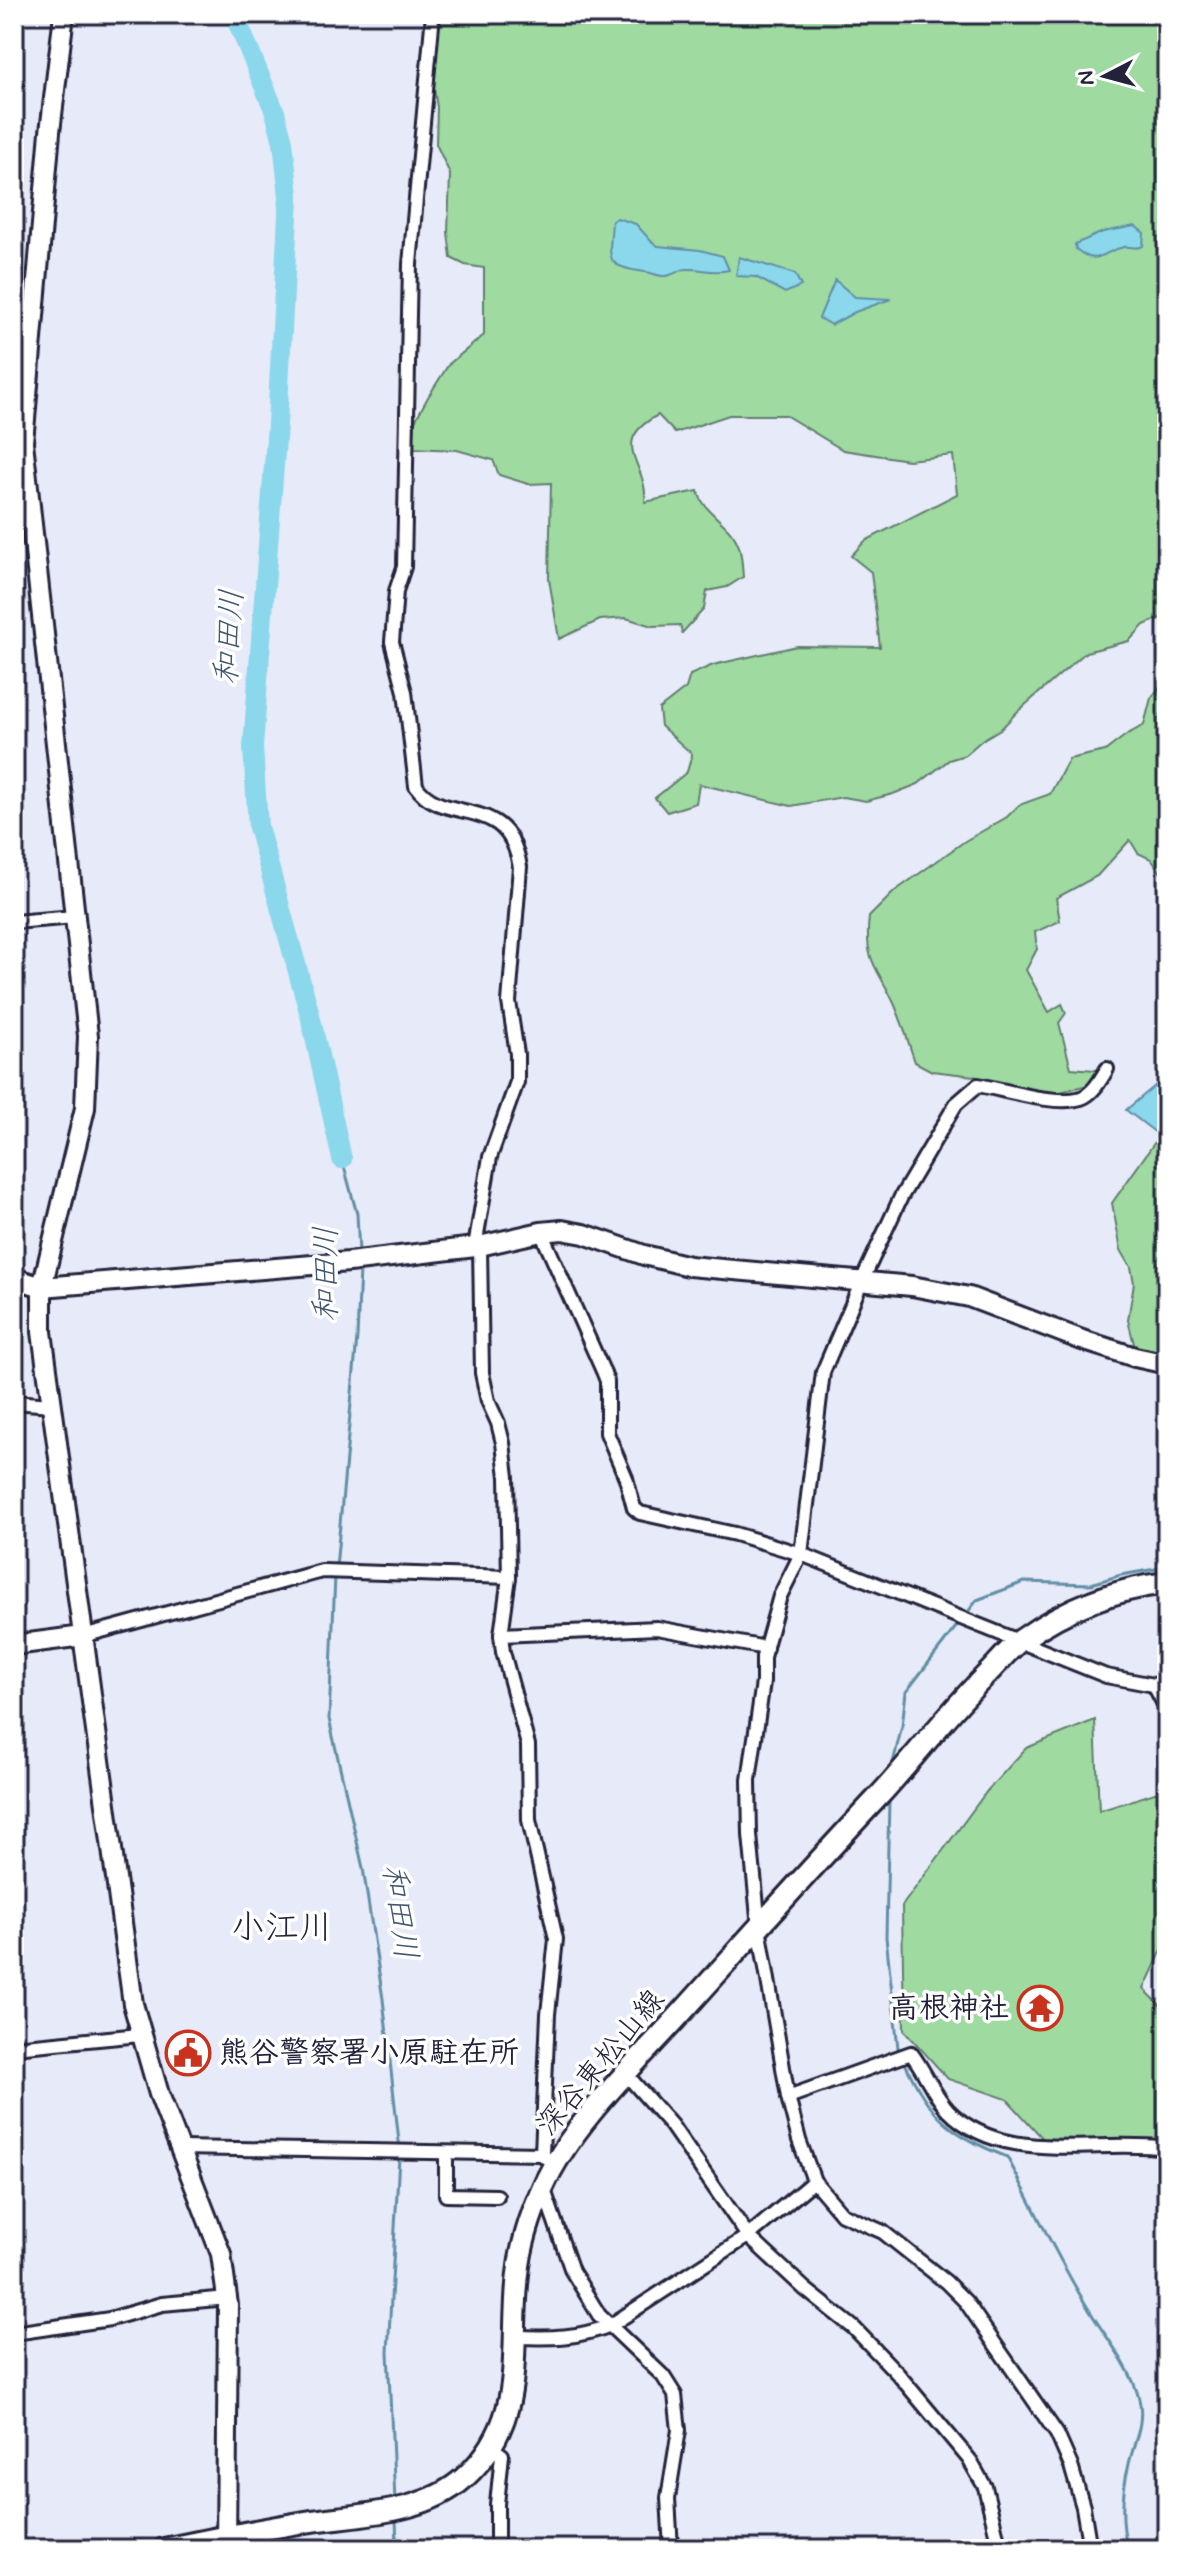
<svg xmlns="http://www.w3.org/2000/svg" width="1181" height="2563" font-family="Mynerve,'Klee One',sans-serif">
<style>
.green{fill:#9fdaa1;stroke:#607e6e;stroke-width:2}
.water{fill:#8bd7eb;stroke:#618fa5;stroke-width:2}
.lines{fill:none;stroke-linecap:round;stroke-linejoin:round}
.stream{stroke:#618fa5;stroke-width:3}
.river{stroke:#8bd7eb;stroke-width:20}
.street-casing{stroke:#22223b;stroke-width:18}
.secondary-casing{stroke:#22223b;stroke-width:24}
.primary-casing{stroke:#22223b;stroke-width:26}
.street{stroke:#fff;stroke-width:12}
.secondary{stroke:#fff;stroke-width:18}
.primary{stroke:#fff;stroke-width:20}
.labels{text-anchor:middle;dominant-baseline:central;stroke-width:7;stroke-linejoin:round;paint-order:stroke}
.poi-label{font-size:30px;font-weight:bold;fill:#22223b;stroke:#fff;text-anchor:end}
.street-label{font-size:30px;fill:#22223b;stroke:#fff}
.water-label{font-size:32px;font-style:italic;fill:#425870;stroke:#fff}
.quarter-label{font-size:34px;fill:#22223b;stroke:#fff}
</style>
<rect width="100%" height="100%" fill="#e7eaf8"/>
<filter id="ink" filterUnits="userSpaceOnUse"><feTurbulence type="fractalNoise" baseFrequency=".0125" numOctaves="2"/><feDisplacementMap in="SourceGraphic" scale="16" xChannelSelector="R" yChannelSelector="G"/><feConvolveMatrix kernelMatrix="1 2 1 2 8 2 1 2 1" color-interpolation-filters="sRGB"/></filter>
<g filter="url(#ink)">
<g class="green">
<path d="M439,14h728v601l-23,10 -15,16 -43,11 -70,61 -14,15 -20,12 -17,15 -16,5 -31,24 -25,10 -27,7 -23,-4 -52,9 -92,-22 -3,19 -29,9 -12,-14 32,-26 5,-18 -31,-28 -2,-17 27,-21 4,-13 23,-10 84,-19 83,1 -9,-75 -20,-16 14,-15 92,-47 -4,-39 -45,5 -65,-10 -58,-35h-56l-54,18 -17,-18c-52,28 -9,49 -13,87l53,-11c6,23 31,31 40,53 4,9 4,23 5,33l-16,10 -20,4 -3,18 -22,24 -2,-8 -28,1 -26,-8 -26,2 -41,19 -10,-60 2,-96 -23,1 -29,-9 -6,-15 -36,-10 -44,-2 2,-27 13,-24 21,-33 35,-29v-67l-19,-3 -14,-7 -3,-26 2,-58 -14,-30 1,-37 -4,-23v-26z"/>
<path d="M1167,678v204l-16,-23 -13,-6 -8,-13 -33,36 -41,22 4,23 -25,11 2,17 -11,21 23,42 13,-8 4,9 -7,10 12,45 24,2 3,4 -6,10 -64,16 -54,-24 -42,-5 -17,-9c-7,-20 -13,-42 -22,-61 -17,-36 -29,-40 -24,-84l26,-26 70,-50 42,-24 12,-12 31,-11 19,-35 36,-8 21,-16 18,-10 7,-27z"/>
<path d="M1167,1125v237l-32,-14 -7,-28 6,-37 -3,-16 -10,-17 -9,-47z"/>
<path d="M1095,1720l4,91 68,-22v150l-23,50 23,23v127l-121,3 -39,-43 -59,-20 -44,-49 -2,-124 85,-115 39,-43z"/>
</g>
<g class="water">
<path d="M617,218l19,6 14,16 8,6 42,4 23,6 6,14c-20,4 -25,-2 -43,-1 -8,1 -15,8 -23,7 -6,0 -12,-4 -18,-4 -43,-5 -35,-14 -33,-51z"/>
<path d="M1135,226l9,7 -1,13c-8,4 -11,0 -19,1 -22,4 -25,21 -48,2l-1,-5 28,-12z"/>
<path d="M739,257l56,17 6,12 -16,7 -29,-16 -20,-1z"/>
<path d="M835,280l20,17 36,2 -36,13 -24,13 -12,-7z"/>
<path d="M1167,1076v49l-7,11 -34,-26z"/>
</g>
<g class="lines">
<g class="stream">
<path d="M342,1159l15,55 2,39"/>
<path d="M336,1568l21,-230 3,-69"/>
<path d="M335,1576l-6,143 34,149 20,131 17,151"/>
<path d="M964,1617l13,-17 47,-18 67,2 30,-9 46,-8"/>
<path d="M891,1771l11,-45 4,-34 53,-69"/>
<path d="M889,1799l-3,138 12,111 3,6"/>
<path d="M904,2061c26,57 46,73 103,96 27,50 51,103 81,151 17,29 43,58 51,91 6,23 -5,43 -10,65 -7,28 -9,58 -1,85"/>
<path d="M395,2501l-7,-149 11,-195"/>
<path d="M396,2517l1,32"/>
</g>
<path class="river" d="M234,14l41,98 8,30 6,54 -12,229 -24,322 5,80 52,188 32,144"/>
<g class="street-casing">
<g id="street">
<path d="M433,14l-23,250 -6,303 -8,24 -4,51 13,50 11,94c28,41 92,5 104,81l-11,135 8,52v28l-27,75 -15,90"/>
<path d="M14,922l61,-5"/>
<path d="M541,1232l62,139 4,10v52l19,45 8,30 6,5 95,21 66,20 305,122 48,9 11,21 2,21"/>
<path d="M480,1246l2,127 6,28 10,22 5,20 4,34 2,100 -8,58 2,17 25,93 1,75 27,119 -8,75 -6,140"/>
<path d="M14,1402l37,3"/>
<path d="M501,1635l156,-7 109,20"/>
<path d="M83,1636l239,-65 187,6"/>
<path d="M14,2047l126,-12"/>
<path d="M626,2074l45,51 77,111 57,53 49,39 44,46 71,85 16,28 15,62"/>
<path d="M788,2097l123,-44c14,18 22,41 37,57 55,57 150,28 219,38"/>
<path d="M179,2148l363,6 4,4"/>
<path d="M446,2153v42l51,1"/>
<path d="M543,2187l29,84 27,44 64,61 12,19 4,35 -11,68 3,51"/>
<path d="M14,2335l7,-3 89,-13 52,-15 66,-6"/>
<path d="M514,2337c37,1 62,2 97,-12l137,-89 66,-55"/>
<path d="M492,2448l10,7 -5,49v45"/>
<path d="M1090,2549l-7,-42 -12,-41 -14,-32 -91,-132 -20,-20 -63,-50 -41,-18 -28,-33 -15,-41 -11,-43 -29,-170 -9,-92 -1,-55 14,-98v-25l17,-61 21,-42 22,-182 38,-89 40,-86 55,-93 22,-19c28,5 77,21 103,13 12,-4 20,-19 26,-29"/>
</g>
</g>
<g class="secondary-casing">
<g id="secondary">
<path d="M64,14l-14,118 -27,310 65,594 -3,72 -43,179v45l91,672 26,90 62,160 7,51 -2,244"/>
<path d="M14,1278l28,9 307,-25 126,-15 66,-15 21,-2 22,4 60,21 45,11 223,20 57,11 113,43 53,17 32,7"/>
<path d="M14,1645l69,-9"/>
</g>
</g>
<g class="primary-casing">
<path id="primary" d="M164,2549c47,-10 94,-19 141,-27 51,-8 118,-7 159,-44 65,-59 45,-126 54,-204 3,-30 13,-60 25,-87 26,-59 88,-119 131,-166 68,-75 135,-151 204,-224 38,-41 71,-86 111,-125 10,-10 20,-23 32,-32 45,-32 92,-51 146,-57"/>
</g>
<use href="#street" class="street"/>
<use href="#secondary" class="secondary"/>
<use href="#primary" class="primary"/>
</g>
</g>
<defs>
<g id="temple-ring" transform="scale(2.3)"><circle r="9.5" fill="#fff" stroke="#c8321e" stroke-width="1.5"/><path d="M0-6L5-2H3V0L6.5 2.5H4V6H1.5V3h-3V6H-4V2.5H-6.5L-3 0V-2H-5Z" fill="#c8321e"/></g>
<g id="civic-ring" transform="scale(2.3)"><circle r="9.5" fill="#fff" stroke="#c8321e" stroke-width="1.5"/><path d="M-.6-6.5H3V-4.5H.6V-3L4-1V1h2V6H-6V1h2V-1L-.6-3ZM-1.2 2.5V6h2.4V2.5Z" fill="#c8321e"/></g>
</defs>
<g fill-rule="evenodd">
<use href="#temple-ring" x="1040" y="2008"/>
<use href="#civic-ring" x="188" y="2053"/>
</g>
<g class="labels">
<g class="poi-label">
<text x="1009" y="2008">高根神社</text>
<text x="219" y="2053" text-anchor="start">熊谷警察署小原駐在所</text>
</g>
<g class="street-label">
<text transform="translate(601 2063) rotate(-50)">深谷東松山線</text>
</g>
<g class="water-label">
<text transform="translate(230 637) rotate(-86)">和田川</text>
<text transform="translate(327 1274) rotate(-90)">和田川</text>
<text transform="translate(399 1912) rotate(82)">和田川</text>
</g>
<g class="quarter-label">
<text x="282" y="1928">小江川</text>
</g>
</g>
<rect width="1181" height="2563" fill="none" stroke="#fff" stroke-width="48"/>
<rect x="24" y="24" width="1133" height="2515" fill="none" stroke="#22223b" stroke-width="3" filter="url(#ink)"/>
<g transform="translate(1105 76) rotate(264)" stroke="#ffffff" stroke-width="6" paint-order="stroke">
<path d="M0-6L14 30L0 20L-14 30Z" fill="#22223b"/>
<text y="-12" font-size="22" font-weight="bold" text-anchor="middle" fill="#22223b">N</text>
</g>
</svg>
